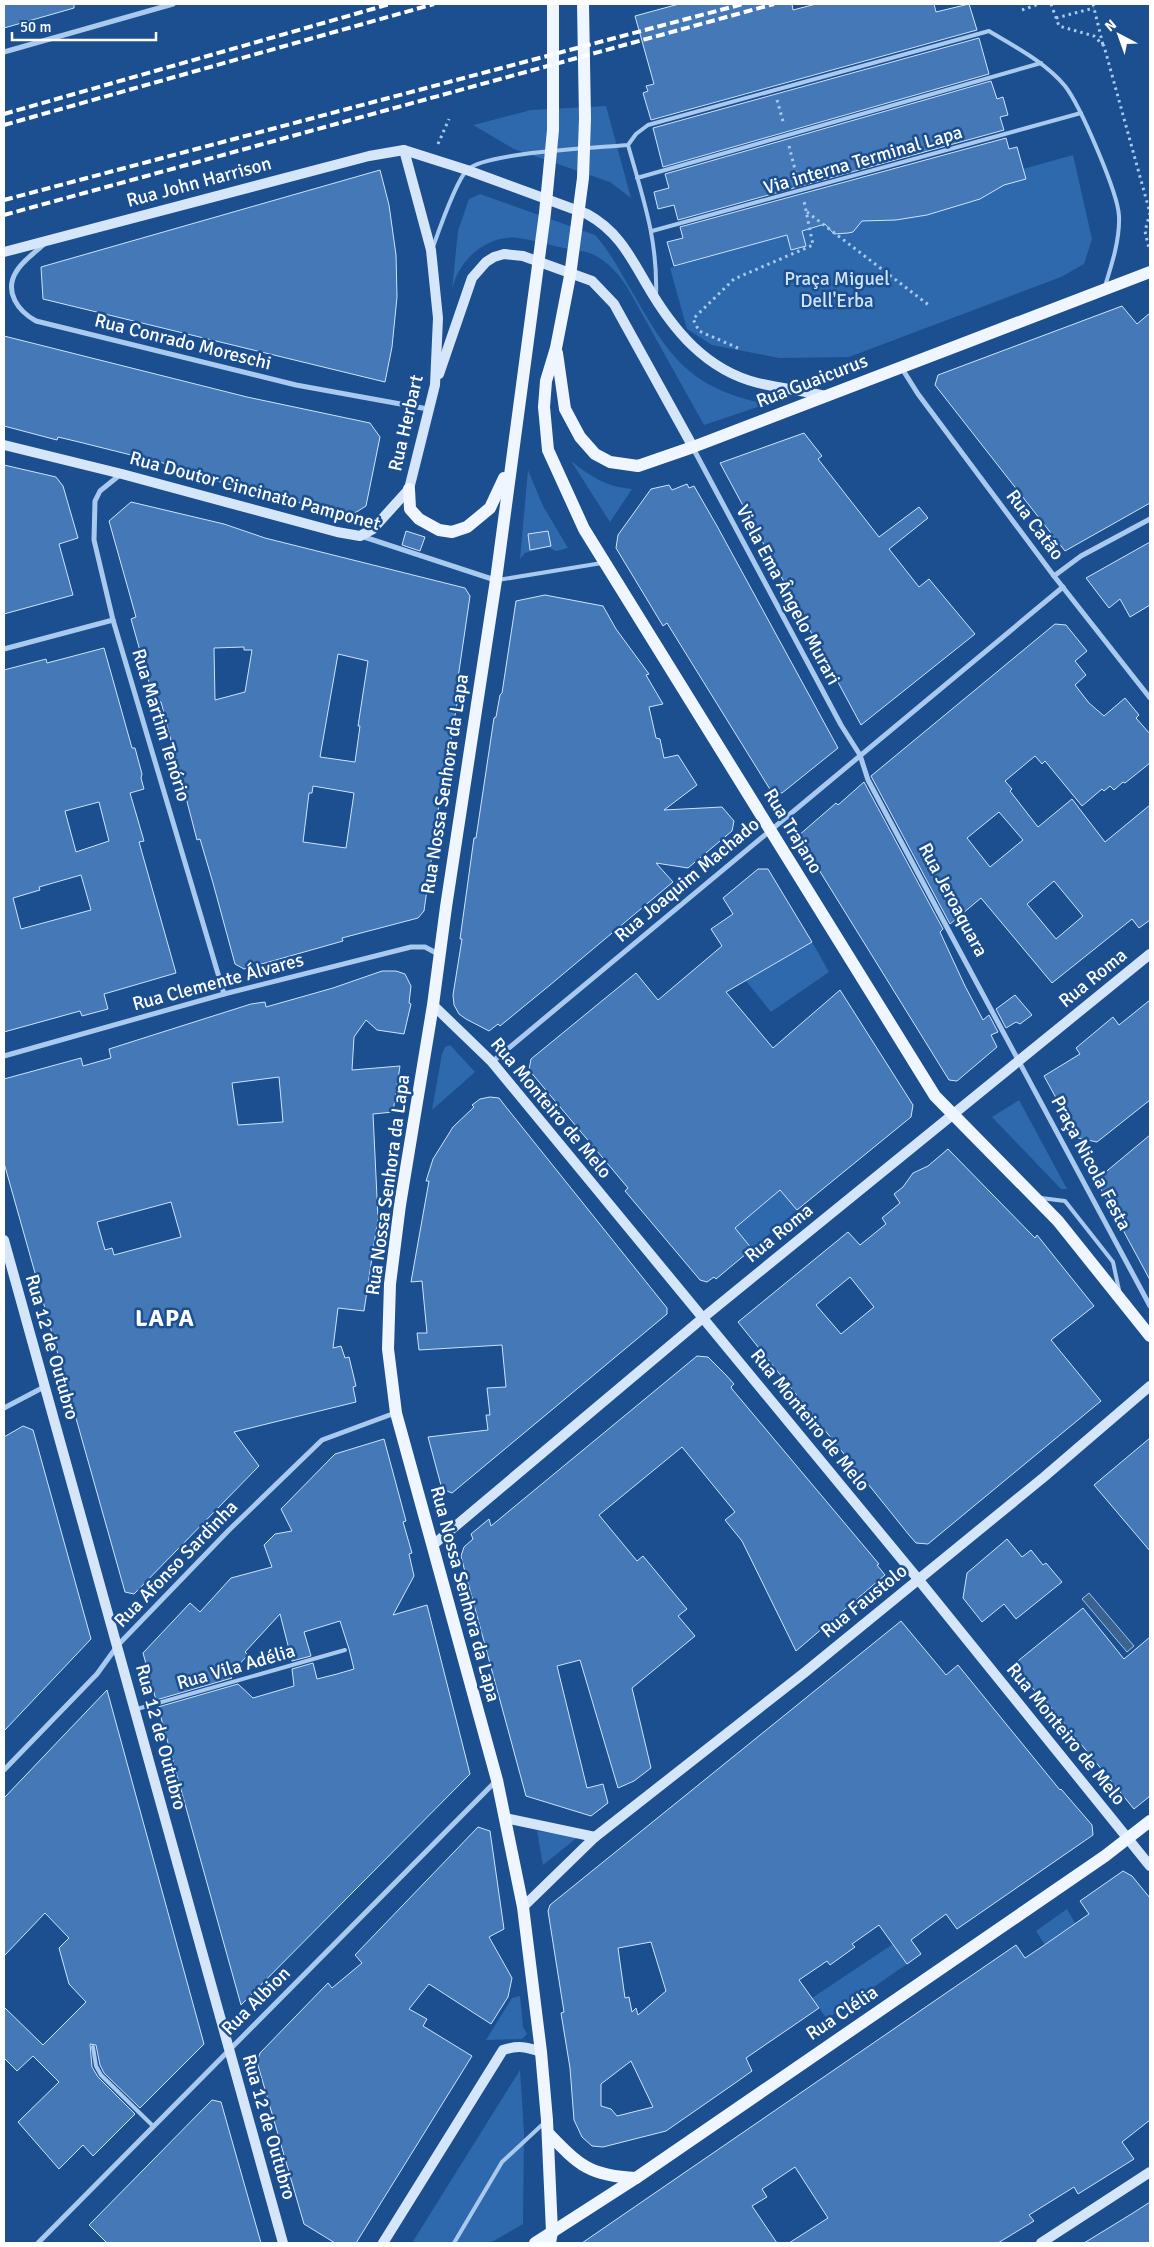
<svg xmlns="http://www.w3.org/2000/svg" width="1154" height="2247" font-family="Signika,sans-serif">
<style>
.green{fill:#2e69ad}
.water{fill:#3c6290;stroke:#9cc4f0}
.building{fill:#4478b7;stroke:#cfe3fa;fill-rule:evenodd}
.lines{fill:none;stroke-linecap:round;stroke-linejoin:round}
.path{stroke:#a9c9ee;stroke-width:3;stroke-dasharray:2.5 4;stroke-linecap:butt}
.lane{stroke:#a9c9ee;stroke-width:4}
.street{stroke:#a9c9ee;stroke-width:5}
.secondary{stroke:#d6e6fa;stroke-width:10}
.primary{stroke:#f0f6ff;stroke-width:12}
.rail{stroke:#fff;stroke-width:4;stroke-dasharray:9 4;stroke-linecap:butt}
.labels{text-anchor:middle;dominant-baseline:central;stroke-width:5;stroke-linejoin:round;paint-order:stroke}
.street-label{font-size:19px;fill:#fff;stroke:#1b4f8f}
.park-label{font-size:19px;fill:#cfe3fa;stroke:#1b4f8f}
.district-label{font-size:24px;font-weight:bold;letter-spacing:1px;fill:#fff;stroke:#1b4f8f}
</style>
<rect width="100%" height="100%" fill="#1b4f8f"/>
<g class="green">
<path d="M606,106l25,92 -21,-16 -96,-33 -41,-24 58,-15z"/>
<path d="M1073,155l19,84 -8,25 -23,13 -212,80 -70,1 -67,-13 -25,-16 -17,-61z"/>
<path d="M480,194l115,41c13,14 22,31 32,48 39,67 56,104 139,121l-62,21 -78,-140c-8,-11 -17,-22 -30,-29 -10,-6 -25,-6 -37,-9 -13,-3 -27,-7 -41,-9 -32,-4 -60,23 -66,52l6,-59 11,-32z"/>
<path d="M571,461c19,15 36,26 61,28l-22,33z"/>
<path d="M528,470l15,36 25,42 -12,3 -8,-4 -23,6 -5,6z"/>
<path d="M812,942l17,30 -58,40 -25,-31z"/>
<path d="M450,1045l25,27 -43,38 10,-56 3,-7z"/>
<path d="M1019,1100l48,89h-6l-69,-72z"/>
<path d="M780,1190l17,20 -45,39 -17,-21z"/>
<path d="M537,1831l42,5 -36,29z"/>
<path d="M1067,1909l8,14 -30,22 -9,-14z"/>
<path d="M893,1944l14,20 -80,55 -15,-21z"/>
<path d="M520,1996l3,31 4,7 -5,5 -36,1 26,-42z"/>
<path d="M520,2070l4,63 -1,91 -33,19h-78z"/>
</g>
<path class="water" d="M1089,1593l45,53 -7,6 -45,-53z"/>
<g class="building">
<path d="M4,4h70v4l-70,20z"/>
<path d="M679,4h113l1,6 23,-6h118l2,8 33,-8 8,26 -326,90 -8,-27 5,-2 -2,-5 8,-2 -19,-68z"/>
<path d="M979,38l10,36 -326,93 -10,-39z"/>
<path d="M991,81l6,18 6,-2 5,18 -8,2 4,13 -326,90 -4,-15 -16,4 -4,-17 15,-4 -4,-14z"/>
<path d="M1006,138l3,11 8,-2 9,32 -22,6 -24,14 -53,16 -31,5 -34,1 -9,11 -5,1 -14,1 -9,-10 -23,7 4,15 -15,4 -4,-15 -113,31 -7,-24 16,-4 -3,-11z"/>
<path d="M380,170l9,35 7,50 1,42 -5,50 -7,35 -342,-83 -2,-32z"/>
<path d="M1122,306l15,18 13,-11v190l-85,48 -130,-166 3,-10z"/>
<path d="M4,336l243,61 123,26 10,14 -14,69 -16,10 -160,-42 1,-4 -112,-28 -21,-5 -1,3 -53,-14z"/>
<path d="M804,433l18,23 -4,3 61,78 40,-30 9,11 -39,31 30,38 10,-8 46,55 -114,91 -141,-262z"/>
<path d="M4,465l52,12 7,9 15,52 -19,6 14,51 -69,19z"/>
<path d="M687,484l2,4 5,-2 23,40 121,222 -56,45 -11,-2 -104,-168 -4,3 -47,-78 2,-13 33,-46 18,-4 3,5z"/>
<path d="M131,502l93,22 41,14 200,50 5,8 -13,89 3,1 -14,83h-2l-20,142 -6,7 -76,20 1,3 -99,28 -9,-5 -22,-81 -13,-44 -3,1 -36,-138h-3l-8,-16 -19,-67 5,-2 -27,-96zM244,647v3h8l-7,42 -30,8 -1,-52zM338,654l30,7 -10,65h2l-5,36 -35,-5zM313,786l41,7 -8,55 -43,-6 6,-49h3z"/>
<path d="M406,531l19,6 -5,14 -18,-6z"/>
<path d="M548,531l3,15 -21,4 -2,-16z"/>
<path d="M1150,542v63l-20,12 -10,-18 -11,9 -23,-30z"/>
<path d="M545,595l58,11 13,23 33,45 -3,1 17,29 -14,3 7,31 4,1 4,19 14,-3 19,30 -33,25 58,-3 12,14 -2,10 -44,37 -32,-5 17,19 -123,103 -50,41 -2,-2 -9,7 -23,-12 -7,-5 -5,-9 -1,-10 9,-56h-2l14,-101h2l18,-120 2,-1 4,-22 2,-2 14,-92z"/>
<path d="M1055,624l11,1 21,26 -12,10 11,14 -11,10 14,18 15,13 21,-18 14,17 -3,3 14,16v29l-25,20 -2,-1 -9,8 -4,-4 -6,5 -2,-2 -20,17 -37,-45 -3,3 -7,-8 -30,25 7,8 -2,2 28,36 34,-28 33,43 45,-37v115l-11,8 -7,-9 -80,64 -71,-85 -31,26 -79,-148zM999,812l24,28 -33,27 -23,-29zM1054,881l29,35 -27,23 -29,-35z"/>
<path d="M104,648l28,100h3l7,26 -1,4 3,11 -14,4 14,48 -5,1 37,131 -72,21 4,15 -26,7 -2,-5 -76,21v-362l42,-11 1,4zM99,802l10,39 -33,11 -11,-41zM81,875l10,35 -70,19 -8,-31 27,-8 -1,-3z"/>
<path d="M864,782l79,147 -3,3 25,54 18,34 6,-5 9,17 -7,3 6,12 -40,34 -8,-1 -151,-244 38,-33 2,2z"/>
<path d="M758,869h10l44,73 -86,50 47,56 67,-58 73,115 -2,12 -114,93 -17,-20 -45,38 17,21 -36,30 -2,-2 -7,5 -7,-2 -75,-89 3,-3 -99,-118 2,-11 105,-86 22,27 64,-54 -11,-17 22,-15 -10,-16z"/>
<path d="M382,971h14l9,3 6,12 -2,17 2,1 -7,30 -27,-4 -11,-10 -12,17 -2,33 48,-4 -7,46 -20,2 5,104 -14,93 -26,-3 -5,40 8,-2 4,12 4,-1 7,29 -3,1 3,15 -122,30 25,34 -125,128 -9,-2 -121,-429v-84l77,-21 2,8 28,-8 -2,-9 63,-20 79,-25 14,-2 1,5 67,-19zM279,1077l4,45 -45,3 -6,-42zM171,1202l10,35 -67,18 -2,-7 -7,2 -8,-28z"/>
<path d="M1015,995l17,20 -12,9 -4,-2 -10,6 -10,-19z"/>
<path d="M1150,1000v100l-53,42 -19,-4 -34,-62 36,-22 -4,-6 37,-31 6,8z"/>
<path d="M490,1097l9,1 7,9 161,201v6l-215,179 -10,-4 -14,-52 60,-7 -2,-15h4l-3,-27 19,-1 -4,-42 -83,5 -2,-17h10l-5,-52 -11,1 18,-101h-3l7,-22 20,-32 21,-20 -2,-2 8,-6z"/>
<path d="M1150,1135v145l-54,-100z"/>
<path d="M948,1149l87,89 2,-3 57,71 -43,34 50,61 -173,143 -12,-1 -7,-8 -171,-213 110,-90 12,13 26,-21 -4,-6 18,-15 -6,-9 9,-7 10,-14 15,-7zM850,1277l24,30 -33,27 -25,-29z"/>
<path d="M697,1356l11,1 18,18 8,9 -3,3 1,2 147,175 -2,1 8,10 -89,76 -54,-110 -17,-21 10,-8 -53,-65 -83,68 38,46 6,-5 44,53 -9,7 17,20 -63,52 19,80 -17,13 -16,7 -38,-128 -23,6 30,122 16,-4 5,19 -17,13 -65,-20 -62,-228 -3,-12 3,-9 9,-8 -2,-5 18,-15 2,7z"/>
<path d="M23,1426l10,4 58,209 -87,92v-294z"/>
<path d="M1150,1438v113l-56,-66z"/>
<path d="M384,1439l22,82 -3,1 9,31 -3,1 5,22 -21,39 34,-10 43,169 -229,231 -83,-298 80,-23 15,14 41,-12 -2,-17 21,-6 4,16 20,-5 17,-5 -5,-20 -9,-28 -36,11 7,24 -19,5 -12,-47 -35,38 3,3 -19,20 3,3 -76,22 -13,-47 47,-50 10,9 31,-34 41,-11 -8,-22 11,-11 17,-3 -11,-22 54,-55z"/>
<path d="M1007,1539l15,18 9,-7 12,15 3,-2 16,19 -46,37 -12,-15 -22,18 -19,-24 4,-25z"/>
<path d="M1083,1608l41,51 26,-22v159l-16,13 -93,-114 -1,2 -27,-32z"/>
<path d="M901,1621l45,54 12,-10 102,125 1,-1 31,36 1,10 -136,94 -11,-15 -35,26 10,14 -14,10 -28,-39 -27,19 3,3 -25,18 -3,-4 -28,19 20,28 -73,50 6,13 -14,10 -72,50 -63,16 -11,-1 -10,-9 -8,-17 -4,-52 -9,-55 3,-1 -16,-101 2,-6zM651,1942l15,49 -28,24 -2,-7 -4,4 -3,-15 -4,1 -7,-50zM631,2061l22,46 -36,9 -6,-7 -10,-3v-22z"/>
<path d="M107,1690l97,354 -64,64 -36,-35 -4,-8 -4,-20 -6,-1 2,23 6,10 37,37 -42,42 -10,-11 -24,24 -41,-47 41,-40 -26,-26 -16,15 -13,-13v-51l39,38 43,-43 -17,-18 -10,-36 10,-10 -24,-25 -41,43v-158z"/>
<path d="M478,1827l12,4 14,98 -15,8 23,41 -4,19 -17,27 -62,-40 -20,25 18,10 -4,7 49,30 -116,187h-21l-31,-19 -47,-162 3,-9 68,-70 4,5 30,-25 -7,-8z"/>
<path d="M1123,1871l9,5 18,22v222l-28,22 12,17 -56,35 -4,-7 -45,28 5,6 -36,22h-209l39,-25 -33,-51 -33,22 5,8 -15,9 25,37h-195l434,-298 9,13 18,-12 46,-32 -9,-13z"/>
<path d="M212,2100l9,2 40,141h-154l-18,-18z"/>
<path d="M1150,2202v41h-66l49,-30z"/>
</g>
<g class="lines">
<g class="path">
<path d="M1051,4l8,22 35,10 10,10 46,167 -5,18 4,18"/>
<path d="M1093,4l10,41"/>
<path d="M1022,10l17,-6"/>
<path d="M1056,18l38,-10"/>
<path d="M777,100l7,25"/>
<path d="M438,144l11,-25"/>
<path d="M789,146l9,35"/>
<path d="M807,212l123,94"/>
<path d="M738,348l-39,-17 -6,-12 41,-40 79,-34 -9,-44"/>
</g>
<g class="lane">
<path d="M628,145c15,53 30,95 28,151"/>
<path d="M637,178l404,-115"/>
<path d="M652,231l429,-118"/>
<path d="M433,247c6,-17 23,-66 34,-77 19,-18 130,-22 161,-25l8,-11 12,-9 341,-94c26,16 56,31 76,55 15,19 53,107 54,130 1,23 -7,48 -14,70"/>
<path d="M498,580l104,-17"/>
<path d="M1041,1198l24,3 48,61 6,28"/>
<path d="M137,1709l208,-59"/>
<path d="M93,2047l3,19 5,9 52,51"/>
<path d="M454,2243l48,-81 42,-39"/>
</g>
<g class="street">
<path d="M4,52l169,-48"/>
<path d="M44,244c-8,8 -22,17 -28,28 -12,20 2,39 20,49l260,64 132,24"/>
<path d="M901,367l17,27 136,182 96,122"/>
<path d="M693,448l148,277 19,30 8,25 282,526"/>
<path d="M121,474l-21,17 -5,10 -1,39 19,80 111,374"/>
<path d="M361,536l134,44"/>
<path d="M1054,576l27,-20 69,-37"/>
<path d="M4,649l109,-29"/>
<path d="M4,1056l220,-62 187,-47h14l15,8"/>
<path d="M492,1062l571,-475"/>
<path d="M4,1408l40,-21"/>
<path d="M4,1770l93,-96 21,-29 111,-115 93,-90 73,-27"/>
<path d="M38,2243l458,-462"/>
</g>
<g class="secondary">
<path d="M4,252l365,-96 35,-6 63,20 120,44c31,17 43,42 60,71 26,45 59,85 111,98 22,5 45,8 68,13"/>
<path d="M439,374l33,-96 14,-16 8,-5 10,-3 19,2 69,25 22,23 79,143"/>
<path d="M4,445l118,29 215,58 23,4 13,-7 36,-40 26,-104 3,-67 -7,-68 -27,-100"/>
<path d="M433,1005l59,57 426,517 232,287"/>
<path d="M4,1240l279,1003"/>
<path d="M433,1545l271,-228 446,-363"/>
<path d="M505,1818l90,19"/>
<path d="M523,1907l72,-70 209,-164 240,-196 106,-91"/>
<path d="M383,2243l120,-193c15,-5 24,-3 38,2"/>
<path d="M1041,2243l109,-71"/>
</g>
<g class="primary">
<path d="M583,4l2,114 -2,60 -13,98 -14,72 -10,33 -2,26 4,43 36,79 351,567 123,125 92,115"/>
<path d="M557,353l8,56 15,28 15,17 15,8 28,4 55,-19 457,-175"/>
<path d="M409,489l1,20 9,10 20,11 13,2 15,-5 23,-19 14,-30"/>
<path d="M548,2133c31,32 41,43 88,45"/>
<path d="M535,2243l101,-65 469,-322 45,-35"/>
<path d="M550,2243l2,-11 -5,-112 -6,-68 -18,-145 -26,-127 -101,-367 -8,-64 2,-65 10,-79 33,-200 13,-98 50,-327 49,-367 8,-83v-126"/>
</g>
<g class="rail">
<path d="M4,114l386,-110"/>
<path d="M4,125l430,-121"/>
<path d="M4,200l739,-196"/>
<path d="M4,215l770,-211"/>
</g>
</g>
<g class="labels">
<g class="street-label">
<text transform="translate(863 160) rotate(-16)">Via interna Terminal Lapa</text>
<text transform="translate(199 182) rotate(-15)">Rua John Harrison</text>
<text transform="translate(183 342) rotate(14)">Rua Conrado Moreschi</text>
<text transform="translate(812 381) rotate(-21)">Rua Guaicurus</text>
<text transform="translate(406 423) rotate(-77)">Rua Herbart</text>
<text transform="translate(255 491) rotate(15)">Rua Doutor Cincinato Pamponet</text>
<text transform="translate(1035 525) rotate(53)">Rua Catão</text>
<text transform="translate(788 595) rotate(62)">Viela Ema Ângelo Murari</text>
<text transform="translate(161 725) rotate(73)">Rua Martim Tenório</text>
<text transform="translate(445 784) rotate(-81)">Rua Nossa Senhora da Lapa</text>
<text transform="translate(793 831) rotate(59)">Rua Trajano</text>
<text transform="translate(687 880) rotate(-40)">Rua Joaquim Machado</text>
<text transform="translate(953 900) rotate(62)">Rua Jeroaquara</text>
<text transform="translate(1093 978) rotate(-39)">Rua Roma</text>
<text transform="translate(218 982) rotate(-15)">Rua Clemente Álvares</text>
<text transform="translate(551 1108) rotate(50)">Rua Monteiro de Melo</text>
<text transform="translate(1091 1163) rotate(62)">Praça Nicola Festa</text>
<text transform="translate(388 1185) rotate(-82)">Rua Nossa Senhora da Lapa</text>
<text transform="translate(779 1233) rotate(-39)">Rua Roma</text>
<text transform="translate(52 1347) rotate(74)">Rua 12 de Outubro</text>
<text transform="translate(810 1420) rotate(51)">Rua Monteiro de Melo</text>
<text transform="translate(176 1564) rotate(-46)">Rua Afonso Sardinha</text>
<text transform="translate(465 1594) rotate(75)">Rua Nossa Senhora da Lapa</text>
<text transform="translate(864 1601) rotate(-39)">Rua Faustolo</text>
<text transform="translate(236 1667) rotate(-16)">Rua Vila Adélia</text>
<text transform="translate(1066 1734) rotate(51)">Rua Monteiro de Melo</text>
<text transform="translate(161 1737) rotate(75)">Rua 12 de Outubro</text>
<text transform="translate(256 2001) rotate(-45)">Rua Albion</text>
<text transform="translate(842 2013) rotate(-34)">Rua Clélia</text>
<text transform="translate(269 2127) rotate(74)">Rua 12 de Outubro</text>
</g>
<g class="park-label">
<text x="837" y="279">Praça Miguel<tspan x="837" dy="22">Dell'Erba</tspan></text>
</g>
<g class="district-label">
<text x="165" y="1318">LAPA</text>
</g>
</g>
<rect width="1154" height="2247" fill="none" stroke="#ffffff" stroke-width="10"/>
<g transform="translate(1119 35) rotate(319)" stroke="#1b4f8f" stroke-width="4" paint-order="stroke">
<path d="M0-4L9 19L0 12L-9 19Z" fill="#ffffff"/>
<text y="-8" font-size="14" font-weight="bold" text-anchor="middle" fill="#ffffff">N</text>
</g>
<path d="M12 32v8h144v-8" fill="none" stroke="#ffffff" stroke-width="2.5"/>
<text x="20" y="32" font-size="15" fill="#ffffff" stroke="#1b4f8f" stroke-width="4" paint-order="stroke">50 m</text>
</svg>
